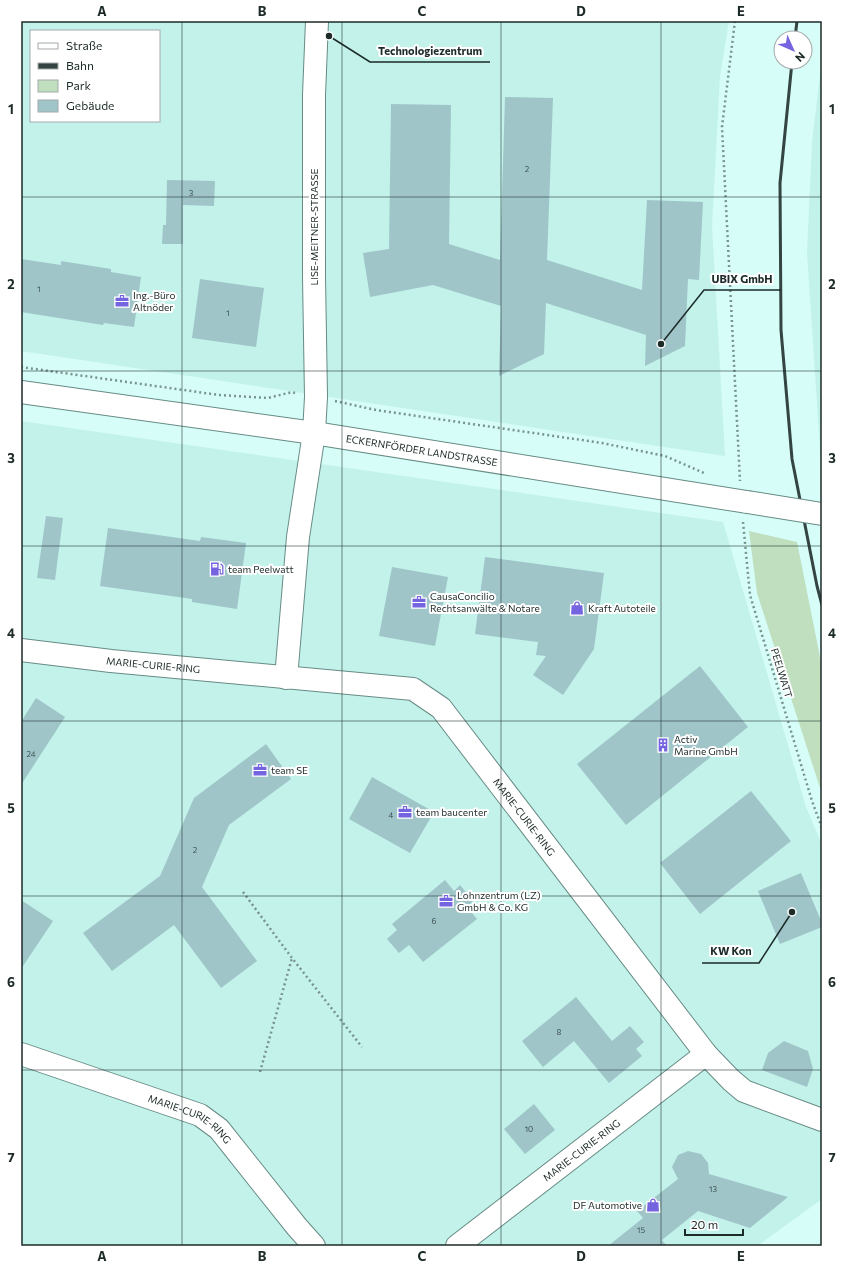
<svg xmlns="http://www.w3.org/2000/svg" width="843" height="1267" font-family="Commissioner,sans-serif">
<style>
.built{fill:#c2f2ea;fill-rule:evenodd}
.green{fill:#c0dfbf}
.building{fill:#9fc5c9}
.lines{fill:none;stroke-linecap:round;stroke-linejoin:round}
.minor-casing{stroke:#678b85;stroke-width:24}
.path{stroke:#79938f;stroke-width:2.5;stroke-dasharray:2 3;stroke-linecap:butt}
.minor{stroke:#fff;stroke-width:22}
.rail{stroke:#334442;stroke-width:3}
.minor-bridge-casing{stroke:#678b85;stroke-width:24;stroke-linecap:butt}
.minor-bridge{stroke:#fff;stroke-width:22}
.grid{fill:none;stroke:#1c2a28;stroke-width:1;stroke-opacity:0.55}
.labels{text-anchor:middle;dominant-baseline:central;stroke-width:4;stroke-linejoin:round;paint-order:stroke}
.number-label{font-size:8px;fill:#3d5150}
.street-label{font-size:10px;fill:#1c2a28;stroke:#fff}
.poi-label{font-size:10px;fill:#1c2a28;stroke:#fff;text-anchor:start}
.leader{fill:none;stroke:#1c2a28;stroke-width:1.5}
.callout-dot{fill:#1c2a28;stroke:#fff;stroke-width:1.5}
.callout-label{font-size:11px;text-anchor:middle;font-weight:bold;fill:#1c2a28;stroke:#fff;stroke-width:4;stroke-linejoin:round;paint-order:stroke}
.neatline{fill:none;stroke:#1c2a28;stroke-width:1.5}
.grid-label{font-size:13px;text-anchor:middle;font-weight:bold;fill:#1c2a28}
</style>
<rect width="100%" height="100%" fill="#d6fdf7"/>
<g class="built">
<path d="M21,21h708l-9,55 -8,150 13,230 -704,-105zM31,31h128v90h-128z"/>
<path d="M822,59v420l-15,-226 5,-111z"/>
<path d="M21,421l702,101 83,285 16,38v354l-65,47h-736z"/>
</g>
<path class="green" d="M749,531l48,11 25,125v127l-65,-201z"/>
<g class="building">
<path d="M505,97l48,1 -6,162 95,30 5,-90 56,2 -4,78 -11,-1 -3,67 -40,20 1,-31 -100,-32 -2,51 -45,22 2,-70 -68,-21 -63,12 -7,-44 26,-4 2,-145 60,1 -2,139 51,16z"/>
<path d="M167,180l48,1 -1,25 -31,-1v39h-21l1,-19h3z"/>
<path d="M21,259l40,6v-4l50,8v3l30,5 -7,50 -30,-4 -1,2 -82,-13z"/>
<path d="M200,279l64,9 -8,59 -64,-9z"/>
<path d="M46,516l17,2 -8,62 -18,-2z"/>
<path d="M108,528l92,13 1,-4 45,6 -9,66 -45,-7v-3l-92,-13z"/>
<path d="M485,557l119,16 -10,76 -31,46 -30,-20 13,-19 -10,-1 2,-13 -63,-8z"/>
<path d="M392,567l56,10 -13,69 -56,-10z"/>
<path d="M700,666l48,61 -122,98 -49,-61z"/>
<path d="M36,698l29,19 -44,68v-63z"/>
<path d="M266,744l25,35 -62,46 -27,62 55,74 -36,27 -47,-63 -62,46 -29,-38 77,-57 34,-78z"/>
<path d="M372,777l62,35 -24,41 -61,-34z"/>
<path d="M751,791l40,50 -91,73 -40,-51z"/>
<path d="M801,873l21,50v4l-42,17 -22,-53z"/>
<path d="M445,880l9,11 6,-6 13,16 -6,6 10,12 -54,43 -14,-17 -10,8 -12,-14 10,-9 -5,-6z"/>
<path d="M21,900l32,21 -32,48z"/>
<path d="M576,997l36,44 18,-15 14,16 -8,7 6,7 -33,27 -35,-42 -31,26 -21,-26z"/>
<path d="M784,1041l24,10 5,18 -6,18 -45,-17 6,-17z"/>
<path d="M534,1104l21,26 -30,24 -21,-25z"/>
<path d="M688,1151l13,3 7,9 1,11 79,23 -38,31 -52,-17 -36,29 5,6h-59l35,-28 -6,-7 41,-32 -6,-12 6,-12z"/>
</g>
<g class="lines">
<g class="minor-casing">
<g id="minor">
<path id="s1" d="M21,392l293,41 433,69"/>
<path id="s2" d="M21,650l90,11 302,28 28,19 265,346 25,26 13,11 78,29"/>
<path d="M286,678l12,-141 16,-104 2,-36 -2,-120v-182l3,-74"/>
<path id="s3" d="M21,1054l179,61 19,14 78,98 17,19"/>
<path id="s4" d="M457,1246l249,-192"/>
</g>
</g>
<g class="path">
<path d="M735,21l-13,106 18,354"/>
<path d="M21,367l198,28 49,3 24,-6 3,1"/>
<path d="M335,401l41,9 226,33 63,13 39,17"/>
<path d="M743,522l7,73 62,206 10,27"/>
<path d="M243,892l49,66 70,89"/>
<path d="M260,1072l32,-114"/>
</g>
<use href="#minor" class="minor"/>
<g class="rail">
<path d="M795,38l2,-17"/>
<path d="M792,62l-12,121 1,147 11,129 25,127 5,19"/>
</g>
<g class="minor-bridge-casing">
<path id="minor-bridge" d="M747,502l75,12"/>
</g>
<use href="#minor-bridge" class="minor-bridge"/>
</g>
<path class="grid" d="M182,21v1225M342,21v1225M501,21v1225M661,21v1225M21,197h801M21,371h801M21,546h801M21,721h801M21,896h801M21,1070h801"/>
<defs>
<g id="office-bare" transform="scale(1.08)"><path d="M-6-3h4V-5.5h4V-3h4V5H-6ZM-1-4.5V-3h2v-1.5ZM-6 0V1H6V0Z" fill="#7564df" stroke="#fff" stroke-width="2.5" paint-order="stroke"/></g>
<g id="fuel-bare" transform="scale(1.08)"><path d="M-5.5-6h7V0h2V4h1.3V-2.5L3-4.5l.8-.8L6-3V5H2.5V1h-1V6h-7ZM-4.2-4.7v3.2H.2V-4.7Z" fill="#7564df" stroke="#fff" stroke-width="2.5" paint-order="stroke"/></g>
<g id="shop-bare" transform="scale(1.08)"><path d="M-5-2.5h2.3a2.7 3.5 0 0 1 5.4 0H5L5.5 6h-11ZM-1.5-2.5h3a1.5 2.3 0 0 0-3 0Z" fill="#7564df" stroke="#fff" stroke-width="2.5" paint-order="stroke"/></g>
<g id="building-bare" transform="scale(1.08)"><path d="M-4-6H4V6H1V3H-1V6H-4ZM-2.5-4.3h1.7v1.8h-1.7ZM.8-4.3h1.7v1.8H.8ZM-2.5-1h1.7V.8h-1.7ZM.8-1h1.7V.8H.8Z" fill="#7564df" stroke="#fff" stroke-width="2.5" paint-order="stroke"/></g>
</defs>
<g fill-rule="evenodd">
<use href="#office-bare" x="122" y="301"/>
<use href="#fuel-bare" x="217" y="569"/>
<use href="#office-bare" x="419" y="602"/>
<use href="#shop-bare" x="577" y="608"/>
<use href="#building-bare" x="663" y="745"/>
<use href="#office-bare" x="260" y="770"/>
<use href="#office-bare" x="405" y="812"/>
<use href="#office-bare" x="446" y="901"/>
<use href="#shop-bare" x="653" y="1205"/>
</g>
<g class="labels">
<g class="number-label">
<text x="527" y="169">2</text>
<text x="191" y="193">3</text>
<text x="39" y="289">1</text>
<text x="228" y="313">1</text>
<text x="31" y="754">24</text>
<text x="391" y="815">4</text>
<text x="195" y="850">2</text>
<text x="434" y="921">6</text>
<text x="559" y="1032">8</text>
<text x="529" y="1129">10</text>
<text x="713" y="1189">13</text>
<text x="641" y="1230">15</text>
</g>
<g class="street-label">
<text transform="translate(314 227) rotate(-90)">LISE-MEITNER-STRASSE</text>
<text stroke="none"><textPath href="#s1" startOffset="405">ECKERNFÖRDER LANDSTRASSE</textPath></text>
<text stroke="none"><textPath href="#s2" startOffset="133">MARIE-CURIE-RING</textPath></text>
<text transform="translate(782 673) rotate(73)">PEELWATT</text>
<text stroke="none"><textPath href="#s2" startOffset="565">MARIE-CURIE-RING</textPath></text>
<text stroke="none"><textPath href="#s3" startOffset="182">MARIE-CURIE-RING</textPath></text>
<text stroke="none"><textPath href="#s4" startOffset="157">MARIE-CURIE-RING</textPath></text>
</g>
<g class="poi-label">
<text x="133" y="295">Ing.-Büro<tspan x="133" dy="12">Altnöder</tspan></text>
<text x="228" y="569">team Peelwatt</text>
<text x="430" y="596">CausaConcilio<tspan x="430" dy="12">Rechtsanwälte &amp; Notare</tspan></text>
<text x="588" y="608">Kraft Autoteile</text>
<text x="674" y="739">Activ<tspan x="674" dy="12">Marine GmbH</tspan></text>
<text x="271" y="770">team SE</text>
<text x="416" y="812">team baucenter</text>
<text x="457" y="895">Lohnzentrum (LZ)<tspan x="457" dy="12">GmbH &amp; Co. KG</tspan></text>
<text x="642" y="1205" text-anchor="end">DF Automotive</text>
</g>
</g>
<path class="leader" d="M329 36L370 62H490M661 344L704 290H781M792 912L759 963H702"/>
<g class="callout-dot">
<circle cx="329" cy="36" r="4"/>
<circle cx="661" cy="344" r="4"/>
<circle cx="792" cy="912" r="4"/>
</g>
<g class="callout-label">
<text x="430" y="55">Technologiezentrum</text>
<text x="742" y="283">UBIX GmbH</text>
<text x="731" y="955">KW Kon</text>
</g>
<rect width="843" height="1267" fill="none" stroke="#ffffff" stroke-width="44"/>
<rect x="30" y="30" width="130" height="92" fill="#ffffff" stroke="#a4aaa9"/>
<rect x="38" y="43" width="20" height="6" fill="#ffffff" stroke="#a4aaa9"/>
<text x="66" y="50" font-size="12" fill="#1c2a28">Straße</text>
<rect x="38" y="63" width="20" height="6" fill="#334442" stroke="#a4aaa9"/>
<text x="66" y="70" font-size="12" fill="#1c2a28">Bahn</text>
<rect x="38" y="80" width="20" height="12" fill="#c0dfbf" stroke="#a4aaa9"/>
<text x="66" y="90" font-size="12" fill="#1c2a28">Park</text>
<rect x="38" y="100" width="20" height="12" fill="#9fc5c9" stroke="#a4aaa9"/>
<text x="66" y="110" font-size="12" fill="#1c2a28">Gebäude</text>
<g transform="translate(793 50) rotate(135)"><circle r="19" fill="#ffffff" stroke="#a4aaa9"/>
<path d="M0-3L7 15L0 10L-7 15Z" fill="#7564df"/>
<text y="-6" font-size="11" font-weight="bold" text-anchor="middle" fill="#1c2a28">N</text>
</g>
<path d="M685 1229v6h58v-6" fill="none" stroke="#1c2a28" stroke-width="2"/>
<text x="691" y="1229" font-size="12" fill="#1c2a28" stroke="#ffffff" stroke-width="3" paint-order="stroke">20 m</text>
<rect x="22" y="22" width="799" height="1223" class="neatline"/>
<g class="grid-label">
<text x="102" y="16">A</text>
<text x="262" y="16">B</text>
<text x="422" y="16">C</text>
<text x="581" y="16">D</text>
<text x="741" y="16">E</text>
<text x="11" y="114">1</text>
<text x="832" y="114">1</text>
<text x="11" y="289">2</text>
<text x="832" y="289">2</text>
<text x="11" y="463">3</text>
<text x="832" y="463">3</text>
<text x="11" y="638">4</text>
<text x="832" y="638">4</text>
<text x="11" y="813">5</text>
<text x="832" y="813">5</text>
<text x="11" y="987">6</text>
<text x="832" y="987">6</text>
<text x="11" y="1162">7</text>
<text x="832" y="1162">7</text>
<text x="102" y="1261">A</text>
<text x="262" y="1261">B</text>
<text x="422" y="1261">C</text>
<text x="581" y="1261">D</text>
<text x="741" y="1261">E</text>
</g>
</svg>
